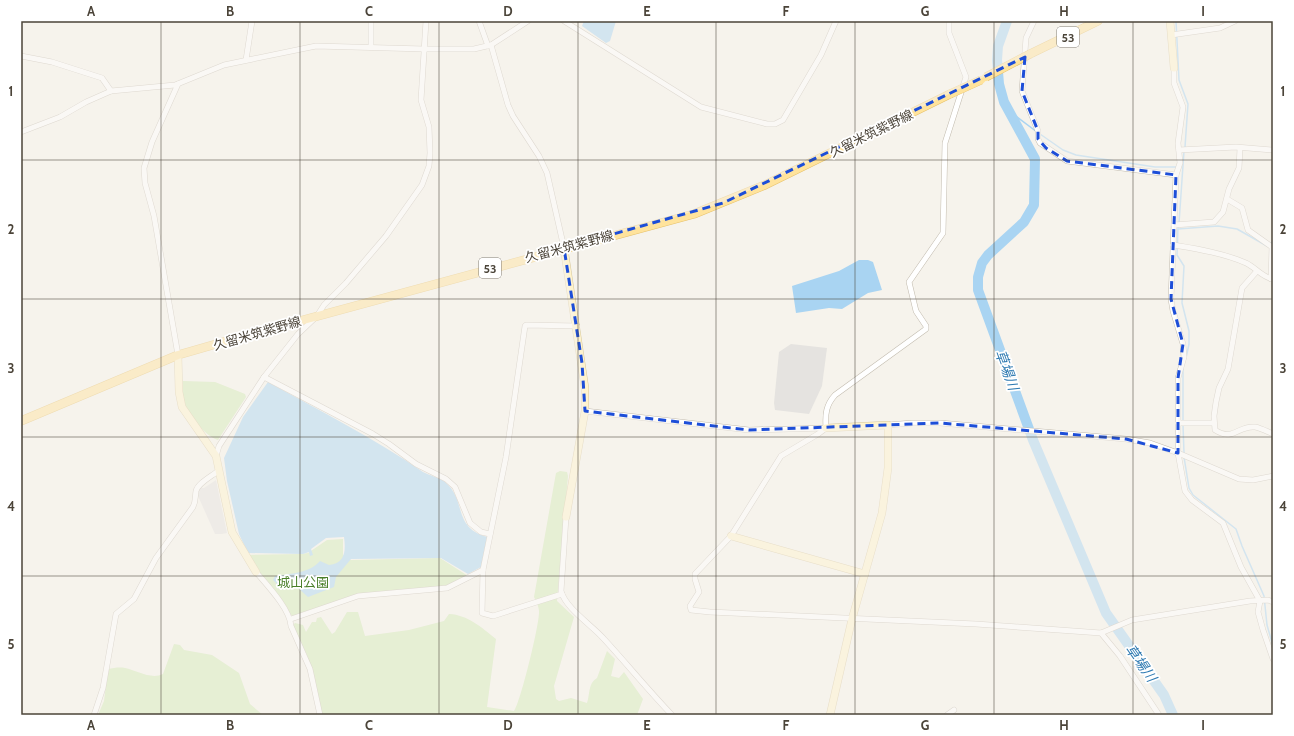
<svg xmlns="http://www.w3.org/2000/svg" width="1294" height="736" font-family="Cabin,'Noto Sans JP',sans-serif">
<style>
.green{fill:#d2eab5}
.parking{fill:#e5e3e0}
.water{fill:#a9d4f2}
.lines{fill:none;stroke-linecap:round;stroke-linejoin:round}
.stream{stroke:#a9d4f2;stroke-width:1.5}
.river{stroke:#a9d4f2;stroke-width:10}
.street-casing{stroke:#c2bbae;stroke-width:6}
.secondary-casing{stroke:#d6c79b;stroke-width:8}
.primary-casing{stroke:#e6c16a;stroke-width:9}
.street{stroke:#fff;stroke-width:5}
.secondary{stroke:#fff3cd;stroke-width:7}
.primary{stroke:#ffe39c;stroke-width:8}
.primary-bridge-casing{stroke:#e6c16a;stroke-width:9;stroke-linecap:butt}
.primary-bridge{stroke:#ffe39c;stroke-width:8}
.marked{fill:none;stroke:#1d4ed8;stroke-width:3;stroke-dasharray:8 5;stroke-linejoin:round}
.grid{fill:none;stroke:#4b4439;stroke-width:1;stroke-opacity:0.55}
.labels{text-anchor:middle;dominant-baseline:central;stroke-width:3.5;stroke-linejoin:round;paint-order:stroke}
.shield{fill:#fff;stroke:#817c74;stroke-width:1}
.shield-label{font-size:12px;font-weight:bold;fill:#4b4439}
.street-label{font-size:13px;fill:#4b4439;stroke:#fff}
.park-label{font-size:13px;fill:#4a7f2a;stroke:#fff}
.water-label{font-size:14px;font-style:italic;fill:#2e7ab2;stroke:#fff}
.neatline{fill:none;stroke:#4b4439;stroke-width:1.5}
.grid-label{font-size:13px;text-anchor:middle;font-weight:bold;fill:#4b4439}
</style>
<rect width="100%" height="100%" fill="#f6f3ec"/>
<g class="green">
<path d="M183,381l32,1 30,12 1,3 -28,43c-14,-4 -33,-29 -35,-43 -1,-5 0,-11 0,-16z"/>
<path d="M560,471l7,1 1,4 -11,125 17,16 -20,69 2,13 3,2 12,-3 16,5c3,-9 1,-20 10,-25l10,-27 8,8 -4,17 8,2 5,-6 19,27 -6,16h-315l-15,-60 -14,-30 2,-2 8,2 3,7 6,-10h4l1,-4 4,-1 11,17 3,-2 12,-20h11l7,24 44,-6 35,-9 5,-7c19,1 32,13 47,25l-9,68 27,4c6,-7 26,-88 25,-100 0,-4 -3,-10 -5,-14l22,-124z"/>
<path d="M343,539v16l8,5 89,-2 28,18 -18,9 -101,12 -57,19 -45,-61 54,-1 7,-1 19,-13z"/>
<path d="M174,644l6,1 4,5 28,5 27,18 11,31 13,11h-165l6,-14 4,-32c6,-1 11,-2 17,-1 11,2 26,12 38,6z"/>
</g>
<g class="parking">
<path d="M791,344l36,4 -5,38 -13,28 -34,-4 -1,-7 5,-51z"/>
<path d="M216,480l11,53 -5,1h-7l-17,-38 2,-8h4z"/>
</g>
<g class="water">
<path d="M584,21h32l-6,20 -4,2 -24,-17z"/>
<path d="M859,260h9l5,2 9,28 -14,3 -26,16 -13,-1 -33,5 -4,-27 47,-15z"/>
<path d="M268,382c52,29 106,56 155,90 7,4 16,5 22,10 22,18 7,45 42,55l-6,30 -13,7 -27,-16 -90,1 -15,18 -2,10 -26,10 -11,-10 -16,1 -8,-8 2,-4c14,-2 35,-3 45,-15l9,4c16,-1 17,-14 15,-28l-18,1 -15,11 2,6 -3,1 -1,-4 -6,2 -55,-1 -9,-19 -12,-53 -3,-23 19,-41z"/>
</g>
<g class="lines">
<g class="stream">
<path d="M1176,21l3,59 9,24 -3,43"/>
<path d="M1009,111l28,21"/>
<path d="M1040,134l23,16 13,5 79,12h22"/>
<path d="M1179,223l5,-72"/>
<path d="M1178,227l-1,28 7,11 -2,37 7,28v13l-3,14"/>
<path d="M1178,229l40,-3 19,3 30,17"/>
<path d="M1270,244l3,-3"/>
<path d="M1183,421v-52"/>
<path d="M1183,425l1,28"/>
<path d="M1184,457l5,31 4,7 43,34 6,17 22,50 3,29 6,21"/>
</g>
<path class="river" d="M1007,21l-9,25 -1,14 2,24 5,18 31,57 -1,46 -10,17 -36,33 -6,8 -4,14v13l55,150 73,173 58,82 9,20"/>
<g class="street-casing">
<g id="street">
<path d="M371,21v26"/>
<path d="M479,21l9,25"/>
<path d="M564,21l137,86 66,17h8l8,-4 38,-65 15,-34"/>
<path d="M949,21v12l17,44 -21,66 -2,90 -34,49 7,29 10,15v3l-91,66c-9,10 -10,19 -9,33l-8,6 -37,22 -50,80 -36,38v5l4,13 -9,14 1,4 19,2 266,12 125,9 31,-13 118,-19 18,-1 5,2"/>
<path d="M1034,21l-8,17 -4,53 16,40v8l2,4 27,18 109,14"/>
<path d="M1171,35l49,-7 15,-7"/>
<path d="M491,45l17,60 5,11 26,40 8,17 17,75"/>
<path d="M21,56l31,6 50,16 9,13"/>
<path d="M246,60l6,-39"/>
<path d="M1174,68v15l9,24 -5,36 2,20 -4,12 -5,124 2,12 10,33 1,13 -6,21v75l6,33 1,5 7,9 31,23 18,44 19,34 -2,11 5,18 10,29"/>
<path d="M178,84l-26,58 -8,26 1,15 9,33 24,139"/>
<path d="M21,132l39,-15 26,-15 25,-11 64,-6 49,-20 92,-19 108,3h50l17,-4 37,-24"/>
<path d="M1179,150l57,-3 37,3"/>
<path d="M1227,199l15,9 6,22 24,17 -1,32"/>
<path d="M1174,225l40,-3 9,-10 6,-23 10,-21 1,-20"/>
<path d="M1173,245c24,4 50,8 73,18 9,4 17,15 27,16"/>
<path d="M1257,271l-15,17 -14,81 -9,19 -3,14 -2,14 1,14c19,12 23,-5 40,-3 6,1 13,5 18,7"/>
<path d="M264,377l109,57 16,10 27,20 30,15 9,8 15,36 11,9 9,2"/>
<path d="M585,411l164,19 77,-2"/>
<path d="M1178,423h36"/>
<path d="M888,425l24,-2h28l186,16 24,4 28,10 61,26 14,1 20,-4"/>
<path d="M216,456l3,-10 45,-69 34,-43 19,-18 7,-11 22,-22 40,-47 36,-51 7,-19 1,-13 -1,-26 -8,-27 5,-79"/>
<path d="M566,517l-5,74c5,18 31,34 43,48 23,25 44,51 68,76"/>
<path d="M256,572c11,13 34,37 35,54l19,43 10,46"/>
<path d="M562,594l-69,22 -11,-3 1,-43 23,-113 19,-131 1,-1 51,1"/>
<path d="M291,619l67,-23 89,-8 36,-18"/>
<path d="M1101,633l19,23 39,59"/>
<path d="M94,715l9,-27 13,-74 18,-15 22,-41 37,-51c3,-6 2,-10 3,-16 2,-8 16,-15 22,-20"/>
<path d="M947,715l7,-5"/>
</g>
</g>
<g class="secondary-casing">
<g id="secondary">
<path d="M1170,21l4,47"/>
<path d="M564,248l21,140v23l-19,106"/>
<path d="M178,355l1,37 3,15 34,49 16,76 24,40"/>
<path d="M826,428l62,-3v43l-6,45 -30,106 -22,96"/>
<path d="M731,536l134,38"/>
</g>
</g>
<g class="primary-casing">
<g id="primary">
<path d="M1030,54l68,-33"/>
<path d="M21,421l157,-66 66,-19 450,-122 71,-29 185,-91"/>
</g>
</g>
<use href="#street" class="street"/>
<use href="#secondary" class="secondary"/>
<use href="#primary" class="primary"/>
<g class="primary-bridge-casing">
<g id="primary-bridge">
<path d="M986,77l44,-23"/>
<path d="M950,94l31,-14"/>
</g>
</g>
<use href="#primary-bridge" class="primary-bridge"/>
</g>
<path d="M0 0H1294V736H0ZM1025,57l-3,34 16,40v8l8,9 21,13 109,14 -5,124 12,45 -5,34v75l-52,-14 -186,-16 -191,7 -164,-19 -3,-48 -18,-115 159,-45z" fill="#f6f3ec" fill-opacity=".55" fill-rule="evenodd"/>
<path class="marked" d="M1025,57l-3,34 16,40v8l8,9 21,13 109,14 -5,124 12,45 -5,34v75l-52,-14 -186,-16 -191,7 -164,-19 -3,-48 -18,-115 159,-45z"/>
<path class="grid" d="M161,21v694M300,21v694M439,21v694M578,21v694M716,21v694M855,21v694M994,21v694M1133,21v694M21,160h1252M21,299h1252M21,437h1252M21,576h1252"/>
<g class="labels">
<g class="shield">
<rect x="1057" y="27" width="22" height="20" rx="3"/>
<rect x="479" y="258" width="22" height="20" rx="3"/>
</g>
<g class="shield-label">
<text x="1068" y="37">53</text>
<text x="490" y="268">53</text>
</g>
<g class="street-label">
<text transform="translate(871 133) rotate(-26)">久留米筑紫野線</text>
<text transform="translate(569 246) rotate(-15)">久留米筑紫野線</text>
<text transform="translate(257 333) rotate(-16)">久留米筑紫野線</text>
</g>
<g class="park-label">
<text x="303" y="582">城山公園</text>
</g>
<g class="water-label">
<text transform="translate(1007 370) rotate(70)">草場川</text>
<text transform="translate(1141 663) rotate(55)">草場川</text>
</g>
</g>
<rect width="1294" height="736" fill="none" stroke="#ffffff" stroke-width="44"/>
<rect x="22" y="22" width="1250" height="692" class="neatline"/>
<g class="grid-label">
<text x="91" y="16">A</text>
<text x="230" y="16">B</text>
<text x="369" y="16">C</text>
<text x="508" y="16">D</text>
<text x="647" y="16">E</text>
<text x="786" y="16">F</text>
<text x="925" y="16">G</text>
<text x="1064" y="16">H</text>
<text x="1203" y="16">I</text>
<text x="11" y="96">1</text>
<text x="1283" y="96">1</text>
<text x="11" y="234">2</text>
<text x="1283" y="234">2</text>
<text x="11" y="373">3</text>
<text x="1283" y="373">3</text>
<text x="11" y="511">4</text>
<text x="1283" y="511">4</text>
<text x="11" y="649">5</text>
<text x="1283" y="649">5</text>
<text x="91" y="730">A</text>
<text x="230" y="730">B</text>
<text x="369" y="730">C</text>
<text x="508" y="730">D</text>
<text x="647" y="730">E</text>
<text x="786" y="730">F</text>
<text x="925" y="730">G</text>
<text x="1064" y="730">H</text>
<text x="1203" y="730">I</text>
</g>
</svg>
